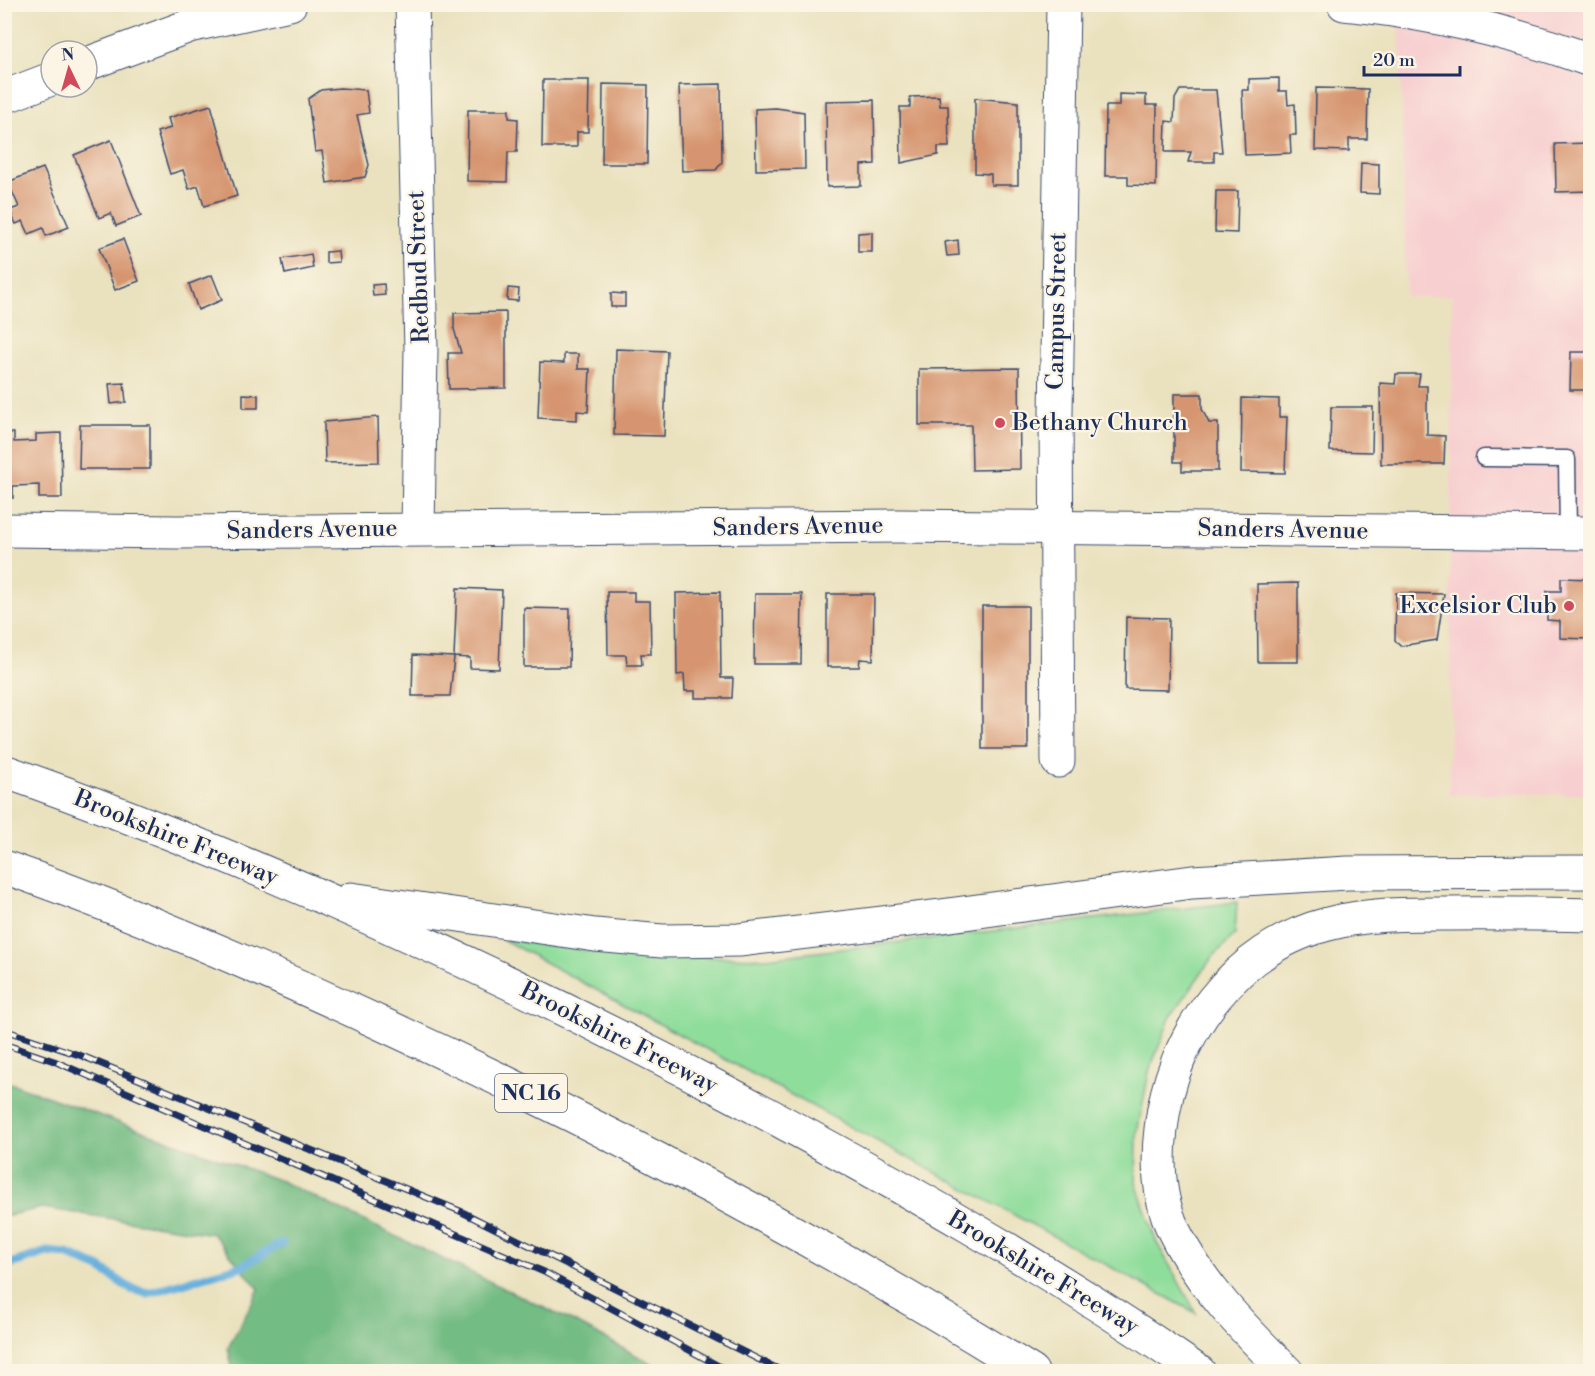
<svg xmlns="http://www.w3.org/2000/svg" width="1595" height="1376" font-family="'Libre Bodoni',serif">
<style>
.built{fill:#f7cfd0}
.green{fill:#8fdd9b;stroke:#55867c;stroke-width:1.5}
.forest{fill:#73bc83;stroke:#477670;stroke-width:1.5}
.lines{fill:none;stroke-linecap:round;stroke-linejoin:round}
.stream{stroke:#65afdd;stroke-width:9}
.building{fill:#d6956f}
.service-casing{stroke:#3a4a6d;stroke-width:19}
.minor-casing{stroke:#3a4a6d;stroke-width:35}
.motorway-casing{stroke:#3a4a6d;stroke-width:35}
.service{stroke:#fff;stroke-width:16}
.minor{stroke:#fff;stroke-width:33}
.motorway{stroke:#fff;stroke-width:33}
.rail-casing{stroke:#1b2f5e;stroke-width:7}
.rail{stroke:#fcf5e5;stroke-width:4.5;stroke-dasharray:14;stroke-linecap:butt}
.poi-dot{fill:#d1495b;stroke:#fcf5e5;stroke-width:2}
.labels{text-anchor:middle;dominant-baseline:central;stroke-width:4.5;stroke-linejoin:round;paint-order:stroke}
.shield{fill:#fcf5e5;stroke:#5e6a86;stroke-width:1.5}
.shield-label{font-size:22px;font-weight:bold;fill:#1b2f5e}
.street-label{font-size:24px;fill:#1b2f5e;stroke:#fcf5e5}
.poi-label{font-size:24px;fill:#1b2f5e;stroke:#fcf5e5;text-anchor:start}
</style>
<rect width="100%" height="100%" fill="#fcf5e5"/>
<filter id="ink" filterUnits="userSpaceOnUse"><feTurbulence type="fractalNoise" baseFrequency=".0167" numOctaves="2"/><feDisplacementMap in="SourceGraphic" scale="12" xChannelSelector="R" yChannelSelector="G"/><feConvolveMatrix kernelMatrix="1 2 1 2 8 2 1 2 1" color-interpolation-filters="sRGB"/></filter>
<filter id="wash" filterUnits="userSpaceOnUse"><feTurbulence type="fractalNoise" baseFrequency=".008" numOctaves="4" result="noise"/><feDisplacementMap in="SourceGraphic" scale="24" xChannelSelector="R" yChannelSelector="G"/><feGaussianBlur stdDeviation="1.35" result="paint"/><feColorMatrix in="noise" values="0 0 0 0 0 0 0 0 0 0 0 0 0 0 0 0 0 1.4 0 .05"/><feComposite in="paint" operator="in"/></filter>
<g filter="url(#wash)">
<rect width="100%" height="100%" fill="#eae2bf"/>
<path class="built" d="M1464,4l126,1v789l-141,1 3,-499 -46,1 -7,-288 65,1z"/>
<path class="green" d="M1237,902l-2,32 -24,25 -41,59 -21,54 -12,61 -1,50 20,58 40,72 -694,-374 122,16 142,3z"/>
<path class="forest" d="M5,1081l276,100 299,144 85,46h-432l-5,-23 31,-59 -46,-55 -171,-26 -37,8z"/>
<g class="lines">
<path class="stream" d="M4,1266l43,-14 20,2 33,14 31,21 17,4 94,-27 40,-23"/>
</g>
<g id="blocks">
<g class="building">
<path d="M1279,78v13h8l1,14 7,-1 1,31h-6l1,18 -46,2 -3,-65h7v-11z"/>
<path d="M543,80h46l-1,52h-11v15h-35z"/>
<path d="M603,84l45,1 -1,79h-45z"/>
<path d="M721,84l1,78 -6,8 -34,1 -3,-86z"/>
<path d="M340,88l26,2 3,23 -12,2 12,50 -4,12 -38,6 -5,-32 -7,1 -7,-53 13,-9z"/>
<path d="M1316,88l52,1 -1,50h-18v12l-34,-1z"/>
<path d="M1180,90h36l6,62h-8v10h-26l3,-10h-26l1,-31 8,1 1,-23z"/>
<path d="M1119,94l27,1v10h11l-1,81 -28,-1v-9h-23l1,-70h13z"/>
<path d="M939,96l1,10h8l1,41h-11v8l-37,8 -1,-56h10v-10z"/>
<path d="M975,98l43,4v83h-27v-11l-16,-1z"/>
<path d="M874,100l1,64 -14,1v21l-34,1 -1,-86z"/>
<path d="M211,105l26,91 -33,10 -6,-20 -9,3 -6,-19 -13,4 -13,-42 14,-4 -3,-10z"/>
<path d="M776,108l28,4 1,57 -49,1 -1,-61z"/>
<path d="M468,110h41v8l9,1 -1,33h-9l-1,30 -40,-1z"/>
<path d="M111,140l30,76 -25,10 -5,-13 -12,5 -25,-63z"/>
<path d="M1590,143v48l-34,1 -1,-48z"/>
<path d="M1361,163l18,1v30l-19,-1z"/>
<path d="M43,168l26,59 -23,9 -3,-8 -14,6 -6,-13 -7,3 -6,-14 9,-3 -11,-25z"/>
<path d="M1216,191h22l-1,42 -22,-1z"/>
<path d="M872,232v20h-14v-19z"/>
<path d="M123,239l16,42 -24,9 -16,-42z"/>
<path d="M958,240l1,15 -12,1 -2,-14z"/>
<path d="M338,251l1,11 -13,1v-11z"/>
<path d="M311,254l2,14 -28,6 -3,-15z"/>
<path d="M212,275l10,25 -24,10 -9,-26z"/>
<path d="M384,284l1,11 -12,1 -1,-11z"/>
<path d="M508,288l11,1 -1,12 -11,-1z"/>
<path d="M611,293l14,1v13h-14z"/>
<path d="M506,312v76l-57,1 -1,-36h13l-7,-24v-16z"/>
<path d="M616,349l51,2 -3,85 -50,-1z"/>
<path d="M1571,352h19v38h-20z"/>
<path d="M564,354h14v15h12l-2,43 -11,-1v9l-39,-2 2,-56 24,1z"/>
<path d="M1019,368l1,101 -48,1 -1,-45h-52v-56z"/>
<path d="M1396,374h24l-2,12h9v49l18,1 -1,28h-63l-1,-81 15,1z"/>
<path d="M124,383l2,19 -15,2 -2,-20z"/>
<path d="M243,394l15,1v13h-15z"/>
<path d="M1174,394h28v15l7,14h9v48h-36v-9h-8z"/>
<path d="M1242,398l37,1v18h8l-2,56 -44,-1z"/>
<path d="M1331,407h42l-1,45 -42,-1z"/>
<path d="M378,417l1,45 -54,1 -1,-41z"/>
<path d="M80,425h70v44h-71z"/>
<path d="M4,433h10v9l22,-1v-7l25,-1 1,65h-23v-13l-26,1v12h-9z"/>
<path d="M1561,578l29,1v60l-30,-1v-17l-13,-1v-29h14z"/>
<path d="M1298,583v79h-40l-1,-78z"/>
<path d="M457,588l45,2 -3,79 -29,-1v-10l-16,-1z"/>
<path d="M607,592h27v9h16l1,53h-10l1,11h-15l-1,-10h-18z"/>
<path d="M720,592l1,86h12l-1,20h-37v-7h-10l-1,-17 -7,1 -1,-82z"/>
<path d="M1396,593l48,1 -7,46 -37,6 -5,-6z"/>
<path d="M755,594h47l-1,70h-47z"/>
<path d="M827,594h47l-1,66 -13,-1 -1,8h-32z"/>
<rect x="982" y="606" width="46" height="143"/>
<path d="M524,608l46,1 -1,58h-45z"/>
<path d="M1126,617l43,1 -1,72 -43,-1z"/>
<path d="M413,655l41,2 -4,39h-38z"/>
</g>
</g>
</g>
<g filter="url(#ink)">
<use href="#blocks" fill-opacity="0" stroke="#3a4a6d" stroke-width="1.5"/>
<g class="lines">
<g class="service-casing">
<path id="service" d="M1484,458l83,1 1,74"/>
</g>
<g class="minor-casing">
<g id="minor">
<path d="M412,4l9,345 -3,180"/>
<path d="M1344,4c83,8 168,28 246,56"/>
<path d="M87,64l102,-38 101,-22"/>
<path d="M4,97l47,-18"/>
<path d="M4,530l173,2 721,-6 692,7"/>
<path d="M1058,761l-2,-347 7,-410"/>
</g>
</g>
<g class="motorway-casing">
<g id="motorway">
<path d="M4,771c250,88 492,200 726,323 160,85 320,175 469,278"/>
<path d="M4,867c129,45 255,100 378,157 224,103 440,218 650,348"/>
<path d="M351,899l244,36 67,6 77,-1 203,-24 250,-34 156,-9 242,-1"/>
<path d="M1287,1372c-43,-43 -86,-86 -113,-141 -15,-31 -17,-69 -13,-102 10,-94 73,-181 167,-205 38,-10 74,-10 113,-10 50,-1 100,0 149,1"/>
</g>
</g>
<use href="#service" class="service"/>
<use href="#minor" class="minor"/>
<use href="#motorway" class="motorway"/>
<g class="rail-casing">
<g id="rail">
<path d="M4,1030l78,26 378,155 324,161"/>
<path d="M4,1044l50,17 490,211 186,100"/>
</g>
</g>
<use href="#rail" class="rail"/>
</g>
</g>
<g class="poi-dot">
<circle cx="1000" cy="423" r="6"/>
<circle cx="1569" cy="606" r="6"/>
</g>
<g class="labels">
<rect class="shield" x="495" y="1074" width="72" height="38" rx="4.5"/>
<g class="shield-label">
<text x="531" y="1093">NC 16</text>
</g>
<g class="street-label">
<text transform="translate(419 267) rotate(-92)">Redbud Street</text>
<text transform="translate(1057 311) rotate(-89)">Campus Street</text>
<text transform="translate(798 527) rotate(-1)">Sanders Avenue</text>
<text transform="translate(312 530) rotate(-1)">Sanders Avenue</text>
<text transform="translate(1283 530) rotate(1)">Sanders Avenue</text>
<text transform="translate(176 838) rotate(22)">Brookshire Freeway</text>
<text transform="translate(619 1038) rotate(27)">Brookshire Freeway</text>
<text transform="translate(1043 1273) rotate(31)">Brookshire Freeway</text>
</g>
<g class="poi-label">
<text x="1012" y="423">Bethany Church</text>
<text x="1557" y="606" text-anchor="end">Excelsior Club</text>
</g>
</g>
<rect width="1595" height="1376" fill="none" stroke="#fcf5e5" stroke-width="24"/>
<g transform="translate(69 69) rotate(355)"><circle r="28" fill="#fcf5e5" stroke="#a2a6af" stroke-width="1.5"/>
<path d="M0-4.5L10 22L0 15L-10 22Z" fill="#d1495b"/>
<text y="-9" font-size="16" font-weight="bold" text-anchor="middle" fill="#1b2f5e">N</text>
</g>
<path d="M1364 66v9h96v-9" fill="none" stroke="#1b2f5e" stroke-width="3"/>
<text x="1373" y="66" font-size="18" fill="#1b2f5e" stroke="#fcf5e5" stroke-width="4.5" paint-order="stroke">20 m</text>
</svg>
